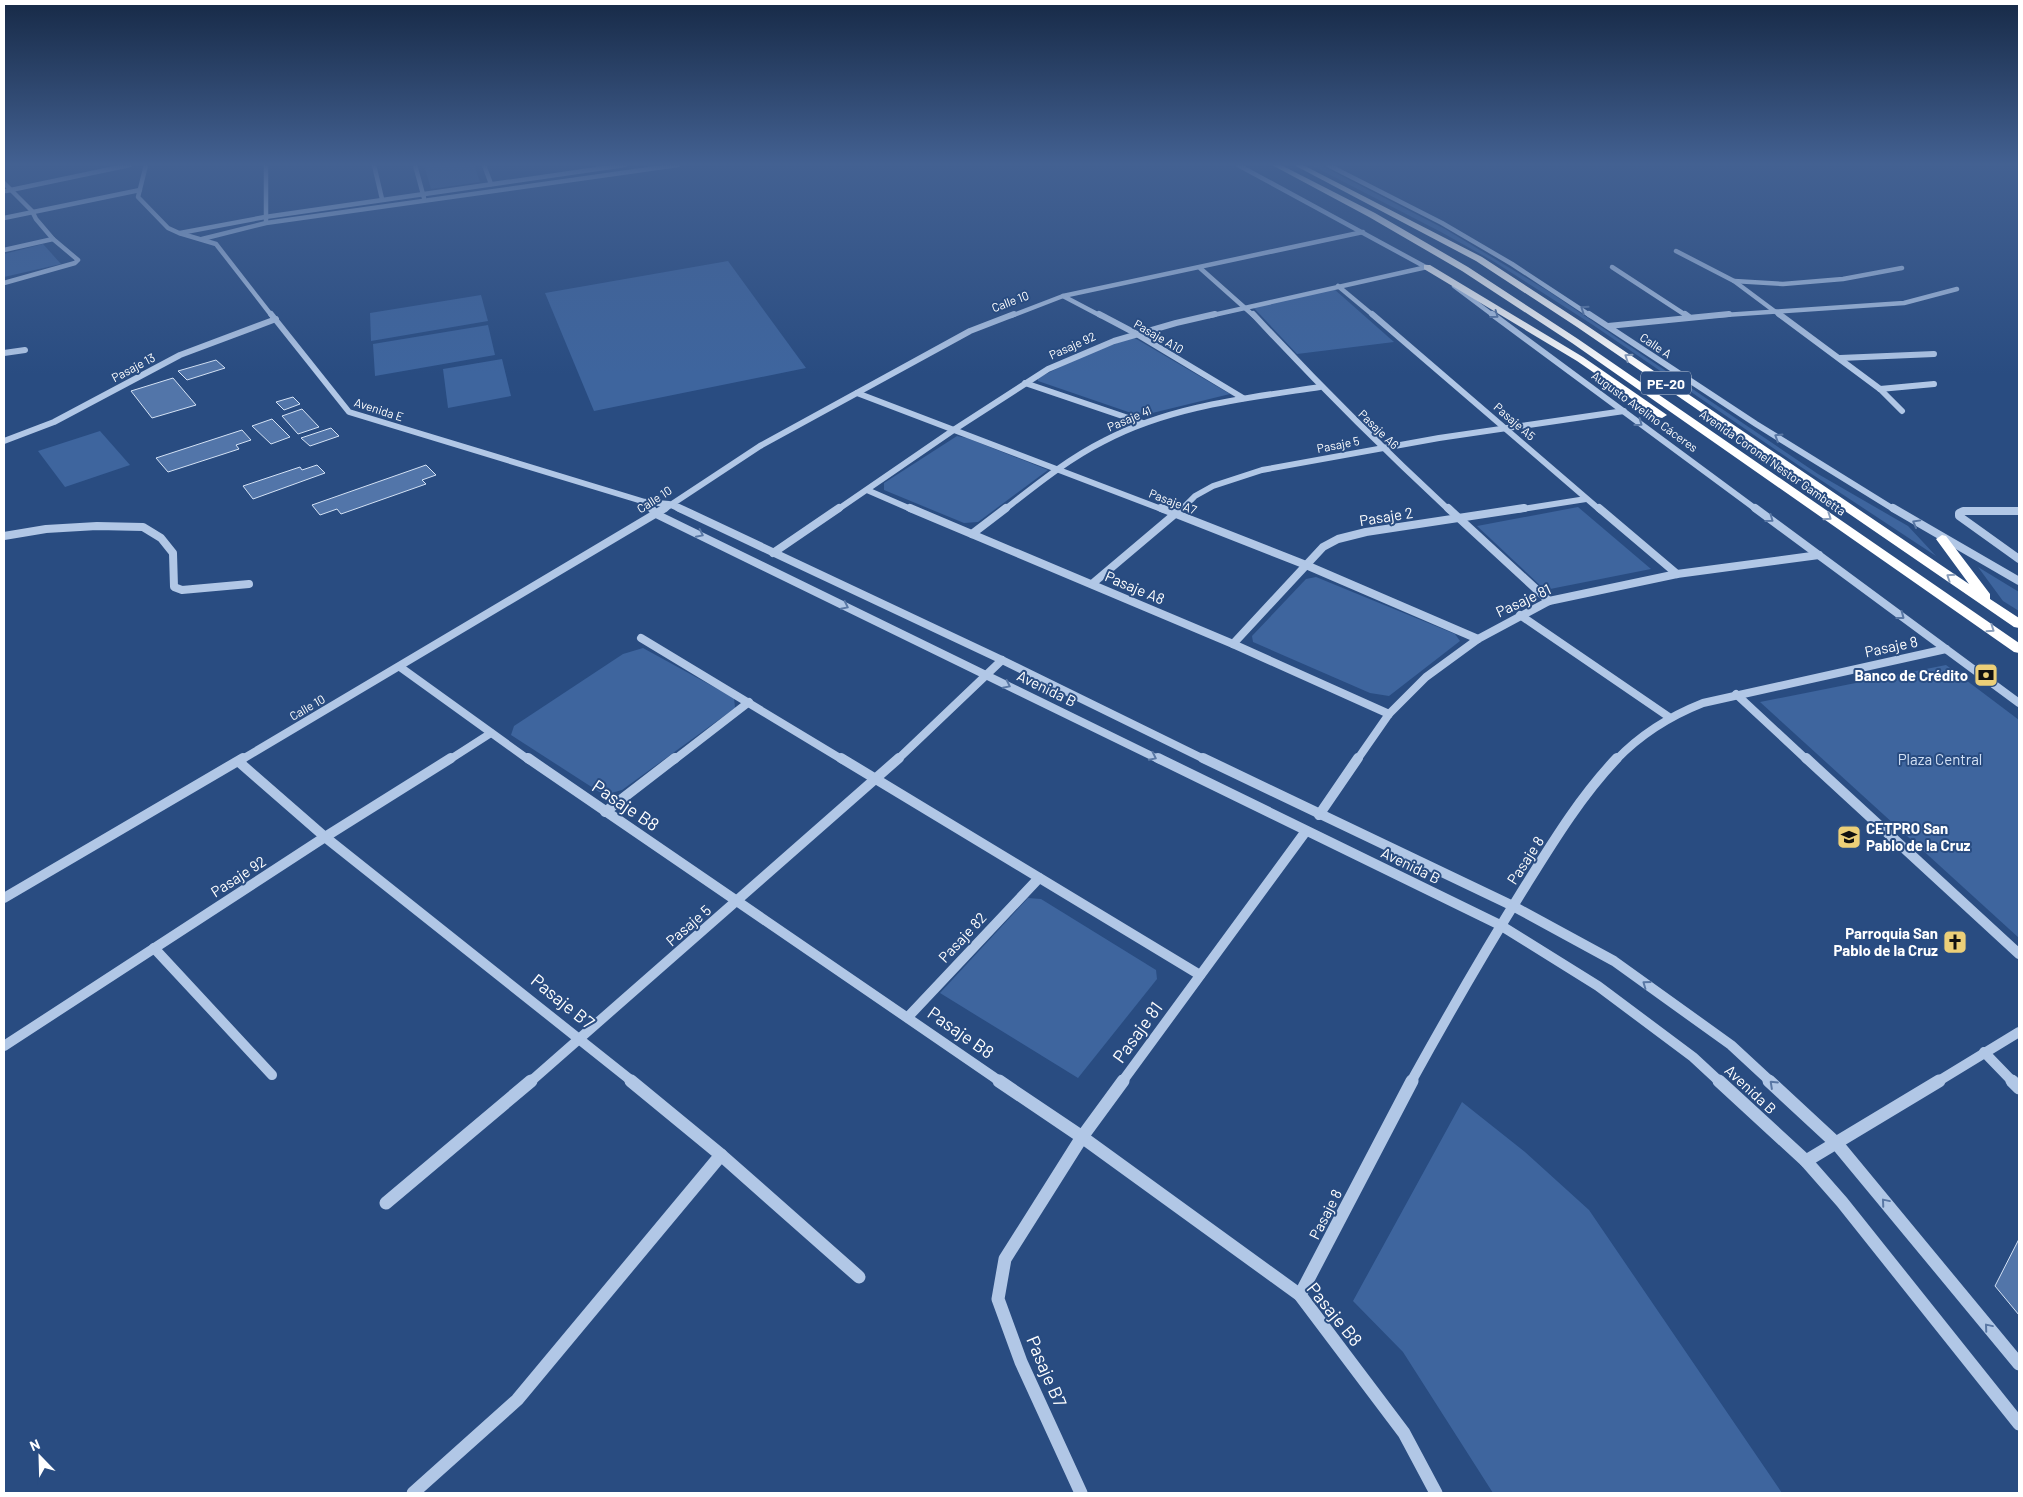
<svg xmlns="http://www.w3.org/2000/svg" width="2023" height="1497" font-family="Barlow,sans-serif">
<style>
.green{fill:#3e659e}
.building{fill:#5275a9;stroke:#d4e2f5}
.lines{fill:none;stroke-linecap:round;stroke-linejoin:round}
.minor-far4{stroke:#b1c7e6;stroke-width:4.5}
.minor-far3{stroke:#b1c7e6;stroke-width:6}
.minor-far2{stroke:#b1c7e6;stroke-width:8}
.minor-far1{stroke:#b1c7e6;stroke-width:10}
.minor{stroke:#b1c7e6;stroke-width:13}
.highway{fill:#fff;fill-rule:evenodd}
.oneway{stroke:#5977a4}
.oneway2{stroke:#899dba}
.labels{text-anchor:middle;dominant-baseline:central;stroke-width:4;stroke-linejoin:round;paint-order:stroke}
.far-street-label{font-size:12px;fill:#fff;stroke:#294c81}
.shield{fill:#294c81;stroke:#bfc9d9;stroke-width:1}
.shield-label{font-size:14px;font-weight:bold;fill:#fff}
.street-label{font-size:15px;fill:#fff;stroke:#294c81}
.poi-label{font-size:15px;font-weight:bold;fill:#fff;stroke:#294c81;text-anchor:end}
.park-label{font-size:15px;fill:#d4e2f5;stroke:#294c81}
.near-street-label{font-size:18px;fill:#fff;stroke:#294c81}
</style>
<rect width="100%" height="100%" fill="#294c81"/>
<g class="green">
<path d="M424,165h50l6,17 -49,7z"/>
<path d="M1311,165h9l125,64 103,62 270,183 90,52 28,30 -138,-91 -205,-140 -100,-64 -52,-29z"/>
<path d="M43,244l18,20 -57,13v-23z"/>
<path d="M728,261l78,107 -212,43 -49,-118z"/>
<path d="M1334,289l60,53 -97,12 -45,-48z"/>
<path d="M481,295l7,26 -117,20 -1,-28z"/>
<path d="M488,325l7,30 -120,21 -2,-32z"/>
<path d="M1133,337l97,57 -90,22 -102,-35v-3l40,-20z"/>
<path d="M502,359l9,37 -63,12 -5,-39z"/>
<path d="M100,431l30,34 -65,22 -27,-36z"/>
<path d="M957,436l10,2 81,32 -70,52 -14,1 -80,-33v-7z"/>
<path d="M1578,507l73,62 -106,21 -68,-64z"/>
<path d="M1978,567l41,25v19l-16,-10z"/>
<path d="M1316,577l139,57 5,7 -71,55 -19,-3 -117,-51 -1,-6 54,-57z"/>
<path d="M643,648l91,50 1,10 -113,82 -18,5 -93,-60 3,-9 109,-72z"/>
<path d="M1946,665l73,55v218l-259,-236z"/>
<path d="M1028,898l13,1 115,71 1,9 -79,99 -138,-85z"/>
<path d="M1462,1102l63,50 64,58 193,283h-289l-90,-141 -50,-51z"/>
</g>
<g class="building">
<path d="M216,360l9,8 -38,12 -9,-9z"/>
<path d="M173,378l23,27 -44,13 -21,-27z"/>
<path d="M293,397l7,7 -16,6 -8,-8z"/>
<path d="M302,409l17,18 -21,7 -16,-18z"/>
<path d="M272,419l18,18 -19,7 -19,-18z"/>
<path d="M331,428l8,8 -29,10 -9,-8z"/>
<path d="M242,430l9,10 -15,5 3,4 -71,23 -12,-14z"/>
<path d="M317,465l8,8 -72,26 -10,-13 57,-19 2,3z"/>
<path d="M426,465l10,10 -14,5 4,4 -85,30 -4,-5 -17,6 -8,-10z"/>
<path d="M2019,1239v76l-24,-29z"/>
</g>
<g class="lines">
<g class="minor-far4">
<path d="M146,165l-8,32 30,31 11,5 37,11 56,72"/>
<path d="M266,165v56"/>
<path d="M374,165l8,34"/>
<path d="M415,165l9,33"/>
<path d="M484,165l7,19"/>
<path d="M1238,165l195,106"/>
<path d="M1328,165l114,58 70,41 79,52"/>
<path d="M4,183l28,28 4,8 17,20 25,21 -3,3 -71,20"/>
<path d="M6,191l124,-26"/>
<path d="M4,218l136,-28"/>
<path d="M180,233l85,-16 360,-52"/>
<path d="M202,239l64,-16 412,-58"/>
<path d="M4,250l49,-11"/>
<path d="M1676,251l58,30 47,35"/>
<path d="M1612,267l75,49"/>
<path d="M1200,268l54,48"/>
<path d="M1734,281l49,3 60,-5 59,-11"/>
<path d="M1338,286l36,30"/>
<path d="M1454,286l40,30"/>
<path d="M1063,296l38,20"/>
<path d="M1011,316l52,-20 300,-64"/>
<path d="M1209,316l218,-49"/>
<path d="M1710,316l194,-13 53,-14"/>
</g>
<g class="minor-far3">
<path d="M271,314l78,98 296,90 24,2 13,6"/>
<path d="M1099,314l36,19 108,65"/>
<path d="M1253,314c63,68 128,133 196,196"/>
<path d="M1372,314l228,196"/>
<path d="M1492,314l265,196"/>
<path d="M1589,314l167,110 139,86"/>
<path d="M1685,314l4,3"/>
<path d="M1779,314l101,75 22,22"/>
<path d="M1608,326l121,-12"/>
<path d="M4,353l21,-3"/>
<path d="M1840,358l94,-4"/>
<path d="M1025,383l118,40"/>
<path d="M1880,389l54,-5"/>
<path d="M857,393l307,117"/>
<path d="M4,441l50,-19 126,-67 96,-36"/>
<path d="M867,490l46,20"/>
<path d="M645,502l7,8"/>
<path d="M663,510l97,-64 210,-115 44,-17"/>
<path d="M837,510l118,-81 93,-60 66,-28 62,-18 39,-9"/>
<path d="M1004,510c32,-25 64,-51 100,-69 66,-35 143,-43 216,-54"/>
<path d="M1181,510l14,-14 18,-10 49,-16 177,-32 185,-27"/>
<path d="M1516,510l70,-11"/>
</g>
<g class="minor-far2">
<path d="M651,508l5,6 504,246"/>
<path d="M679,508l323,152 204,100"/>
<path d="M910,508l323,136 156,70"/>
<path d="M1161,508l145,57 172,74"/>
<path d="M1448,508l101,93"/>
<path d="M1599,508l78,66"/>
<path d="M1755,508l264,195"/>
<path d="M1893,508l126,73"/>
<path d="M2019,511h-56l-4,2v3l60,43"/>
<path d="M972,534l34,-26"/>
<path d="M4,536l42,-7 51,-3 46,1 18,11 12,15 1,34 8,3 67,-6"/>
<path d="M773,553l66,-45"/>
<path d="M1092,584l90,-76"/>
<path d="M1520,615l149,102"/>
<path d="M641,638l202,122"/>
<path d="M1233,644l90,-97 15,-8 28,-7 158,-24"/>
<path d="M400,667l129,93"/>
<path d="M1736,694l71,66"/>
<path d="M241,760l424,-252"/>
<path d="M449,760l42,-27"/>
<path d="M674,760l75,-58"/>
<path d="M897,760l105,-100"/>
<path d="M1357,760l32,-46 37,-37 52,-38 71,-38 128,-27 142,-19"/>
<path d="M1616,760c25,-26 54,-44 87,-57l243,-54"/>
</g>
<g class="minor-far1">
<path d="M528,758l473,324"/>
<path d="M841,758l359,217"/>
<path d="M1158,758l342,167 98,61 95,71 27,25"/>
<path d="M1203,758l310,148 101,55 117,84 40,37"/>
<path d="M1806,758l213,196"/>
<path d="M239,762l86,75 308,245"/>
<path d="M605,812l70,-54"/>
<path d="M1319,815l39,-57"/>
<path d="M4,898l239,-140"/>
<path d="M154,948l118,127"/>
<path d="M908,1017l131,-139"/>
<path d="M4,1046l321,-209 126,-79"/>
<path d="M1984,1052l29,30"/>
<path d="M530,1082l369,-324"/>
<path d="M1122,1082l184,-251"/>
<path d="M1411,1082c37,-67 75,-133 115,-197 28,-45 55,-89 91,-127"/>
<path d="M1937,1082l82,-50"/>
</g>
<g class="minor">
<path d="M631,1081l90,74 138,122"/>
<path d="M999,1081l83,56 218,158 104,138 32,60"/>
<path d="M1719,1081l87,80 36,41 177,222"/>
<path d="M1769,1081l68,63 182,220"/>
<path d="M2012,1081l7,7"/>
<path d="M1806,1161l133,-80"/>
<path d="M386,1203l145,-122"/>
<path d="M1300,1295l112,-214"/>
<path d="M413,1493l104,-93 204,-245"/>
<path d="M1081,1493l-60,-131 -23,-63 7,-40 77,-122 41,-56"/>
</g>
<g class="highway">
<path d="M1272,165h9l94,48 93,54 110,72 441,304v10l-5,-1 -442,-309 -110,-72 -93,-54z"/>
<path d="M1294,165h9l179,92 101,66 386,261 -33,-45 6,-4 4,1 44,58v5l29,19v10l-5,-1 -437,-300 -101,-66z"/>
<path d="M1424,265h6l153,92 84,58 -5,3 -4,-1 -81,-56 -153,-92z"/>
</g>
</g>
<defs><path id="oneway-chevron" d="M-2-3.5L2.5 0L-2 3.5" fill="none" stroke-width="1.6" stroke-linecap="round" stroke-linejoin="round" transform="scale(1.25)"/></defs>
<g class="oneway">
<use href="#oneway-chevron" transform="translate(1584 309) rotate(-146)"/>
<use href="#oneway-chevron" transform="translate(1495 315) rotate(36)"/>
<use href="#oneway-chevron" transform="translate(1639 423) rotate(36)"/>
<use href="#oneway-chevron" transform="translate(1778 437) rotate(-148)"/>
<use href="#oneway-chevron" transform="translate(1770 519) rotate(36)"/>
<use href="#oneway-chevron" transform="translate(1916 523) rotate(-151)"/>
<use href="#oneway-chevron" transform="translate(700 534) rotate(26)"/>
<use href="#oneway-chevron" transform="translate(845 606) rotate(26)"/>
<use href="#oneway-chevron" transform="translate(1901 616) rotate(37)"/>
<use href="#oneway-chevron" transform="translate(1007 685) rotate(26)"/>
<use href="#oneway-chevron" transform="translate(1153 757) rotate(26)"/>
<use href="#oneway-chevron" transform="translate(1646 984) rotate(-144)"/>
<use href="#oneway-chevron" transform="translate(1773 1084) rotate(-137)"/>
<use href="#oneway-chevron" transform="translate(1885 1202) rotate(-130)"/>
<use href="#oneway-chevron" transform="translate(1988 1327) rotate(-130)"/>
</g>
<g class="oneway2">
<use href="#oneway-chevron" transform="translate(1628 357) rotate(-146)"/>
<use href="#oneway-chevron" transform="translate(1828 517) rotate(34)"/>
<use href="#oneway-chevron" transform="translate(1950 577) rotate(-146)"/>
<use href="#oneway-chevron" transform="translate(1991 629) rotate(35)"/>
</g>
<linearGradient id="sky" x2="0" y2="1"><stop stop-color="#172a47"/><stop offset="0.44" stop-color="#436192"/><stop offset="1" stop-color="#436192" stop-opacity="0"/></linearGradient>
<rect width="2023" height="374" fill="url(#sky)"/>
<defs>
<g id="bank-square" transform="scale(1.25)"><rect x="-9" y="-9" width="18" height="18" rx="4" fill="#eccf78" stroke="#294c81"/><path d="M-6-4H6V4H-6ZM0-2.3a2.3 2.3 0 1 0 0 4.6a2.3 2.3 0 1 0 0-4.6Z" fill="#111"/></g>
<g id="university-square" transform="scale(1.25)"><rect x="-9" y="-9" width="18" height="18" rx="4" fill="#eccf78" stroke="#294c81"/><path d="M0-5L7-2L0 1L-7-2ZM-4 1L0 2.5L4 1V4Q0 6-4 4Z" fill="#111"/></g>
<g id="church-square" transform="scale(1.25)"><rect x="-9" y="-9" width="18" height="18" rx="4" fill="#eccf78" stroke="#294c81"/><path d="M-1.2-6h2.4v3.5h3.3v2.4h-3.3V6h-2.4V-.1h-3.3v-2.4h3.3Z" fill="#111"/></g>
</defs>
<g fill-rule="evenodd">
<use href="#bank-square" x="1986" y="675"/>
<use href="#university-square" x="1849" y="837"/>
<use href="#church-square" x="1955" y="942"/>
</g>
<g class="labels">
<g class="far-street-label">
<text transform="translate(1010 301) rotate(-21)">Calle 10</text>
<text transform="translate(1159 336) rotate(30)">Pasaje A10</text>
<text transform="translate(1072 345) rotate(-24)">Pasaje 92</text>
<text transform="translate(1656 345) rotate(34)">Calle A</text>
<text transform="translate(133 367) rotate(-28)">Pasaje 13</text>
<text transform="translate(379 409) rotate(18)">Avenida E</text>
<text transform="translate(1645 411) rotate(36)">Augusto Avelino Cáceres</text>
<text transform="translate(1129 418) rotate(-23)">Pasaje 41</text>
<text transform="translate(1515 421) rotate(41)">Pasaje A5</text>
<text transform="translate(1379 429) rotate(44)">Pasaje A6</text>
<text transform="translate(1338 444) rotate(-11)">Pasaje 5</text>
<text transform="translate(1773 462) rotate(35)">Avenida Coronel Nestor Gambetta</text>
<text transform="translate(654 499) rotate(-33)">Calle 10</text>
<text transform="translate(1173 501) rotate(21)">Pasaje A7</text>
<text transform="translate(307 707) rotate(-30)">Calle 10</text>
</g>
<rect class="shield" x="1641" y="371.5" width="50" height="23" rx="4"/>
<g class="shield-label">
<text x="1666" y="383">PE-20</text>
</g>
<g class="street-label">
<text transform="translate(1386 516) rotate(-9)">Pasaje 2</text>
<text transform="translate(1135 587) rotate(23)">Pasaje A8</text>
<text transform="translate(1523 600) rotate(-25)">Pasaje 81</text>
<text transform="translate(1891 646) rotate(-12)">Pasaje 8</text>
<text transform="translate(1047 688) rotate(26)">Avenida B</text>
<text transform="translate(1525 860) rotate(-57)">Pasaje 8</text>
<text transform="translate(1411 865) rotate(26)">Avenida B</text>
<text transform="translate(238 876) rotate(-33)">Pasaje 92</text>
<text transform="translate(688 925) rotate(-41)">Pasaje 5</text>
<text transform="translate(962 937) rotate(-47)">Pasaje 82</text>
<text transform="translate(1751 1089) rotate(43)">Avenida B</text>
<text transform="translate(1325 1214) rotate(-63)">Pasaje 8</text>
</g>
<g class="poi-label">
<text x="1968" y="675">Banco de Crédito</text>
<text x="1866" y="828" text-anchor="start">CETPRO San<tspan x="1866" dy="17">Pablo de la Cruz</tspan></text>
<text x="1938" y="933">Parroquia San<tspan x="1938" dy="17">Pablo de la Cruz</tspan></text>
</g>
<g class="park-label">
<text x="1940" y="759">Plaza Central</text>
</g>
<g class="near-street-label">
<text transform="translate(626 805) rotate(34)">Pasaje B8</text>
<text transform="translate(563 1001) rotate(39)">Pasaje B7</text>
<text transform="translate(961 1032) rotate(35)">Pasaje B8</text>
<text transform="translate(1137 1032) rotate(-54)">Pasaje 81</text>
<text transform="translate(1335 1314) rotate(51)">Pasaje B8</text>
<text transform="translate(1047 1371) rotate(67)">Pasaje B7</text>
</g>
</g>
<rect width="2023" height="1497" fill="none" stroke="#ffffff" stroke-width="10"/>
<g transform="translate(40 1457) rotate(337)" stroke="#294c81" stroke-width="4" paint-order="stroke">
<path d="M0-4L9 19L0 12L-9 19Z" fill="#ffffff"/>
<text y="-8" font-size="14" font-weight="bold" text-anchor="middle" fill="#ffffff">N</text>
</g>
</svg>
